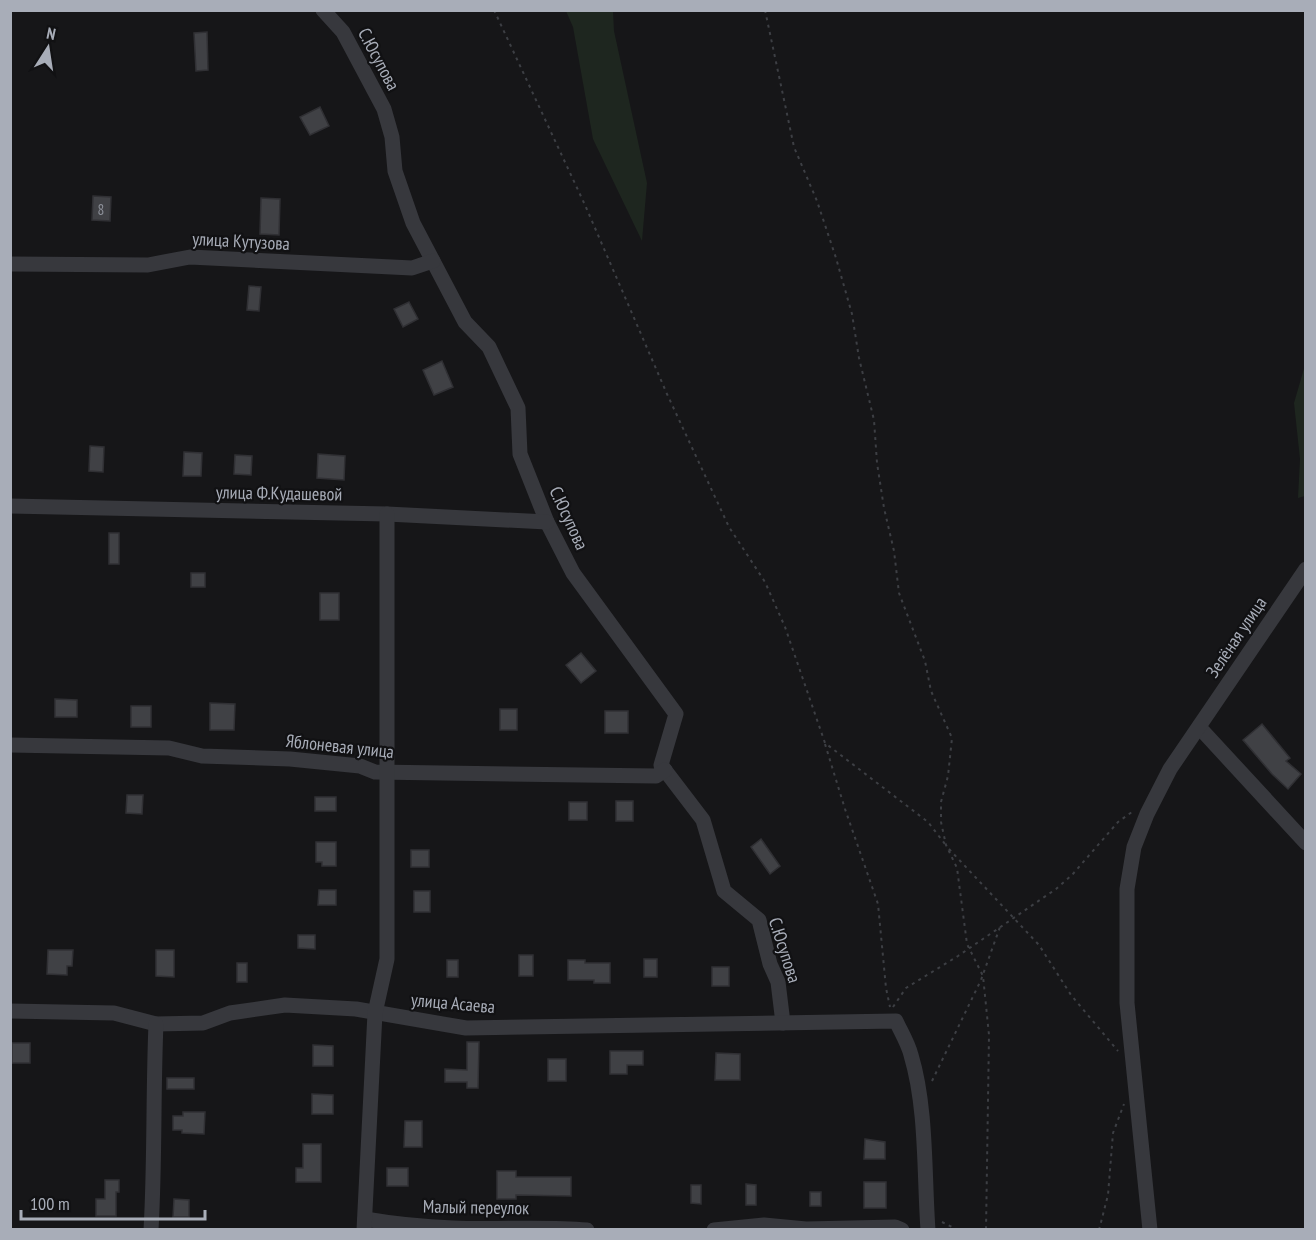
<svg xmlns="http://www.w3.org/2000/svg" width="1316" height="1240" font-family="'PT Sans Narrow',sans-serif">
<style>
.green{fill:#1e261f}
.building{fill:#404145;stroke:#303034;stroke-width:1.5}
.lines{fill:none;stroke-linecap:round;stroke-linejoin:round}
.path{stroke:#3d3f44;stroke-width:2;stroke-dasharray:3 4.5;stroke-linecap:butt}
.minor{stroke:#37383d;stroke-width:15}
.labels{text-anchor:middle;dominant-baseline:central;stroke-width:4.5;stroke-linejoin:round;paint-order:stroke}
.number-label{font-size:15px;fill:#8e929b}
.street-label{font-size:18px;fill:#a8adb8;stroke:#111113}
</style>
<rect width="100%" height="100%" fill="#161618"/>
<g class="green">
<path d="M566,11h47l1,20 33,152 -5,58 -49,-102 -20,-112z"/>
<path d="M1305,365v131l-7,2 2,-39 -6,-56z"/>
</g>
<g class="building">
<path d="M207,32l1,38 -12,1 -2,-38z"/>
<path d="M320,107l9,19 -19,9 -10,-18z"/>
<path d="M93,196l18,1 -1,24 -18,-1z"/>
<path d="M261,198l19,1 -1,36 -19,-1z"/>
<path d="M249,286l12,1 -2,24 -12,-1z"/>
<path d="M409,302l9,17 -15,8 -9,-18z"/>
<path d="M442,361l11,26 -19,8 -11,-25z"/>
<path d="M90,446l14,1 -1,25 -14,-1z"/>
<path d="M184,452l18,1 -1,23h-18z"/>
<path d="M318,454l27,2 -1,24 -27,-2z"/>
<path d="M235,455l17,1 -1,19 -17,-1z"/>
<rect x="109" y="533" width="10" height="31"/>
<rect x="191" y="573" width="14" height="14"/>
<rect x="320" y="593" width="19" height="27"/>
<path d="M581,653l15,18 -15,12 -15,-18z"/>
<path d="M55,699l22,1v17h-22z"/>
<path d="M210,703l25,1 -1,26h-24z"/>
<rect x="131" y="706" width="20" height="21"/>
<rect x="500" y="709" width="17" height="21"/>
<rect x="605" y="711" width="23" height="22"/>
<path d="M1262,724l28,34 -4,3 15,13 -13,15 -16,-15 -29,-34z"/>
<path d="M127,795h16l-1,19 -16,-1z"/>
<rect x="315" y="797" width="21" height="14"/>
<rect x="616" y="801" width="17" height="20"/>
<rect x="569" y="802" width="18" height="18"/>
<path d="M761,839l19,27 -10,8 -19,-27z"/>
<path d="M316,842h20v24h-14v-4h-6z"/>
<rect x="411" y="850" width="18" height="17"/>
<path d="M319,890h17v15h-18z"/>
<rect x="414" y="891" width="16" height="21"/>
<path d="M298,935h17v14l-17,-1z"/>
<path d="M48,950h25l-1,16h-5v9l-20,-1z"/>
<path d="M156,950h18v27l-18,-1z"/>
<rect x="519" y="955" width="14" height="21"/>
<rect x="644" y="959" width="13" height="18"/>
<rect x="447" y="960" width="11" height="17"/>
<path d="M568,960h17v3h25v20h-16v-3h-26z"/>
<rect x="237" y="963" width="10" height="19"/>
<rect x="712" y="967" width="17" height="19"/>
<path d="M467,1042h12l-1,46h-11v-6h-22v-13l22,1z"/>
<rect x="12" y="1043" width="18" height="20"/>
<path d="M313,1045l20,1v20h-20z"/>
<path d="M610,1051h33v14h-16v9h-17z"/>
<path d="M716,1053l24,1v26h-25z"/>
<rect x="548" y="1059" width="18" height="22"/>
<rect x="167" y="1078" width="27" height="11"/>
<path d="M312,1094l21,1v19h-21z"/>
<path d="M183,1112h22l-1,22 -22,-1v-3h-9v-14h10z"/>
<path d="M405,1121h17v26h-18z"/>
<path d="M865,1139l20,3v17h-21z"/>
<path d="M303,1144h18v38h-25v-14h7z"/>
<rect x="387" y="1168" width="21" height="18"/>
<path d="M497,1171h19v6h55v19l-55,-1v4h-19z"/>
<path d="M105,1180h14v12h-3v24h-20v-17h9z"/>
<rect x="864" y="1182" width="22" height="26"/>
<path d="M746,1184l10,1v20h-10z"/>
<path d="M691,1185h10v19l-10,-1z"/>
<rect x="810" y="1192" width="11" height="14"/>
<path d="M174,1199l15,1v17h-16z"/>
</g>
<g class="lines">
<g class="path">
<path d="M494,10l91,195 82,189 62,133 36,55 20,45 40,116 103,79 17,22"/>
<path d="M765,10l29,137 23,54 19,57 16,56 7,44 15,62 3,43 7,45 10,43 5,42 26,68 6,30 21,47 -4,38 -7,26v20l5,23 11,23 10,76 16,32 6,59 -3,195"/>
<path d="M825,744l20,65 33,95 8,84 4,19"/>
<path d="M949,849l90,96 32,50 47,56"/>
<path d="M893,1007l13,-19 52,-32 98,-67 16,-14 46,-53 14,-10"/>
<path d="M932,1081l49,-101 19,-53"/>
<path d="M942,1222l16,8"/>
<path d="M1099,1230l9,-35 5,-62 11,-29"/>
</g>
<g class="minor">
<path d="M323,10l20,22 41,77 8,28 3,34 18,52 52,99 24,25 29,61 2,46 27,68 26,51 103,141 -15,51 42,55 21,71 35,29 11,44 8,18 5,41"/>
<path d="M10,264l138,1 42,-8 222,11 21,-7"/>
<path d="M10,506l377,8 160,8"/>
<path d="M1199,727l107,116"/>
<path d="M10,745l159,3 33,8 88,3 70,7 15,6 281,4 9,-6"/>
<path d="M10,1011l104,2 42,11 47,-1 27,-10 55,-8 71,4 110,19 430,-7c5,11 12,22 15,34 16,53 13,120 17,175"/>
<path d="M365,1219c29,5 58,8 88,9 44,2 89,-2 134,2"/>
<path d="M151,1230c4,-69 2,-137 5,-206"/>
<path d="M364,1230l11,-217 12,-54v-445"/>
<path d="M714,1230l50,-5 42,4 89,-2 7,3"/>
<path d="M1150,1230l-23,-227v-114l7,-42 13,-33 23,-45 136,-200"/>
</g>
</g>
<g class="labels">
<g class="number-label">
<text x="101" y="209">8</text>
</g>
<g class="street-label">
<text transform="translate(379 59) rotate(62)">С.Юсупова</text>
<text transform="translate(241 241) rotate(3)">улица Кутузова</text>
<text transform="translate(279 493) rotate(1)">улица Ф.Кудашевой</text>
<text transform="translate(569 518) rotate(65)">С.Юсупова</text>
<text transform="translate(1236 637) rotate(-56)">Зелёная улица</text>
<text transform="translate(340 746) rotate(6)">Яблоневая улица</text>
<text transform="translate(785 950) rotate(72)">С.Юсупова</text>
<text transform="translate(453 1003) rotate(5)">улица Асаева</text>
<text transform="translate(476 1207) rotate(1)">Малый переулок</text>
</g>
</g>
<rect width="1316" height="1240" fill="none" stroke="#a8adb8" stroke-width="24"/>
<g transform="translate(48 48) rotate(12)" stroke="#111113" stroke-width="4.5" paint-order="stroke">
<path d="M0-4.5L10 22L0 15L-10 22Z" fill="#a8adb8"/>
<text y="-9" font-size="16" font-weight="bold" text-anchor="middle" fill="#a8adb8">N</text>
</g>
<path d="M21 1210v9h184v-9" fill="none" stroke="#a8adb8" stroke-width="3"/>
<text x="30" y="1210" font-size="18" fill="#a8adb8" stroke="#111113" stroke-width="4.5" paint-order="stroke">100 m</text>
</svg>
